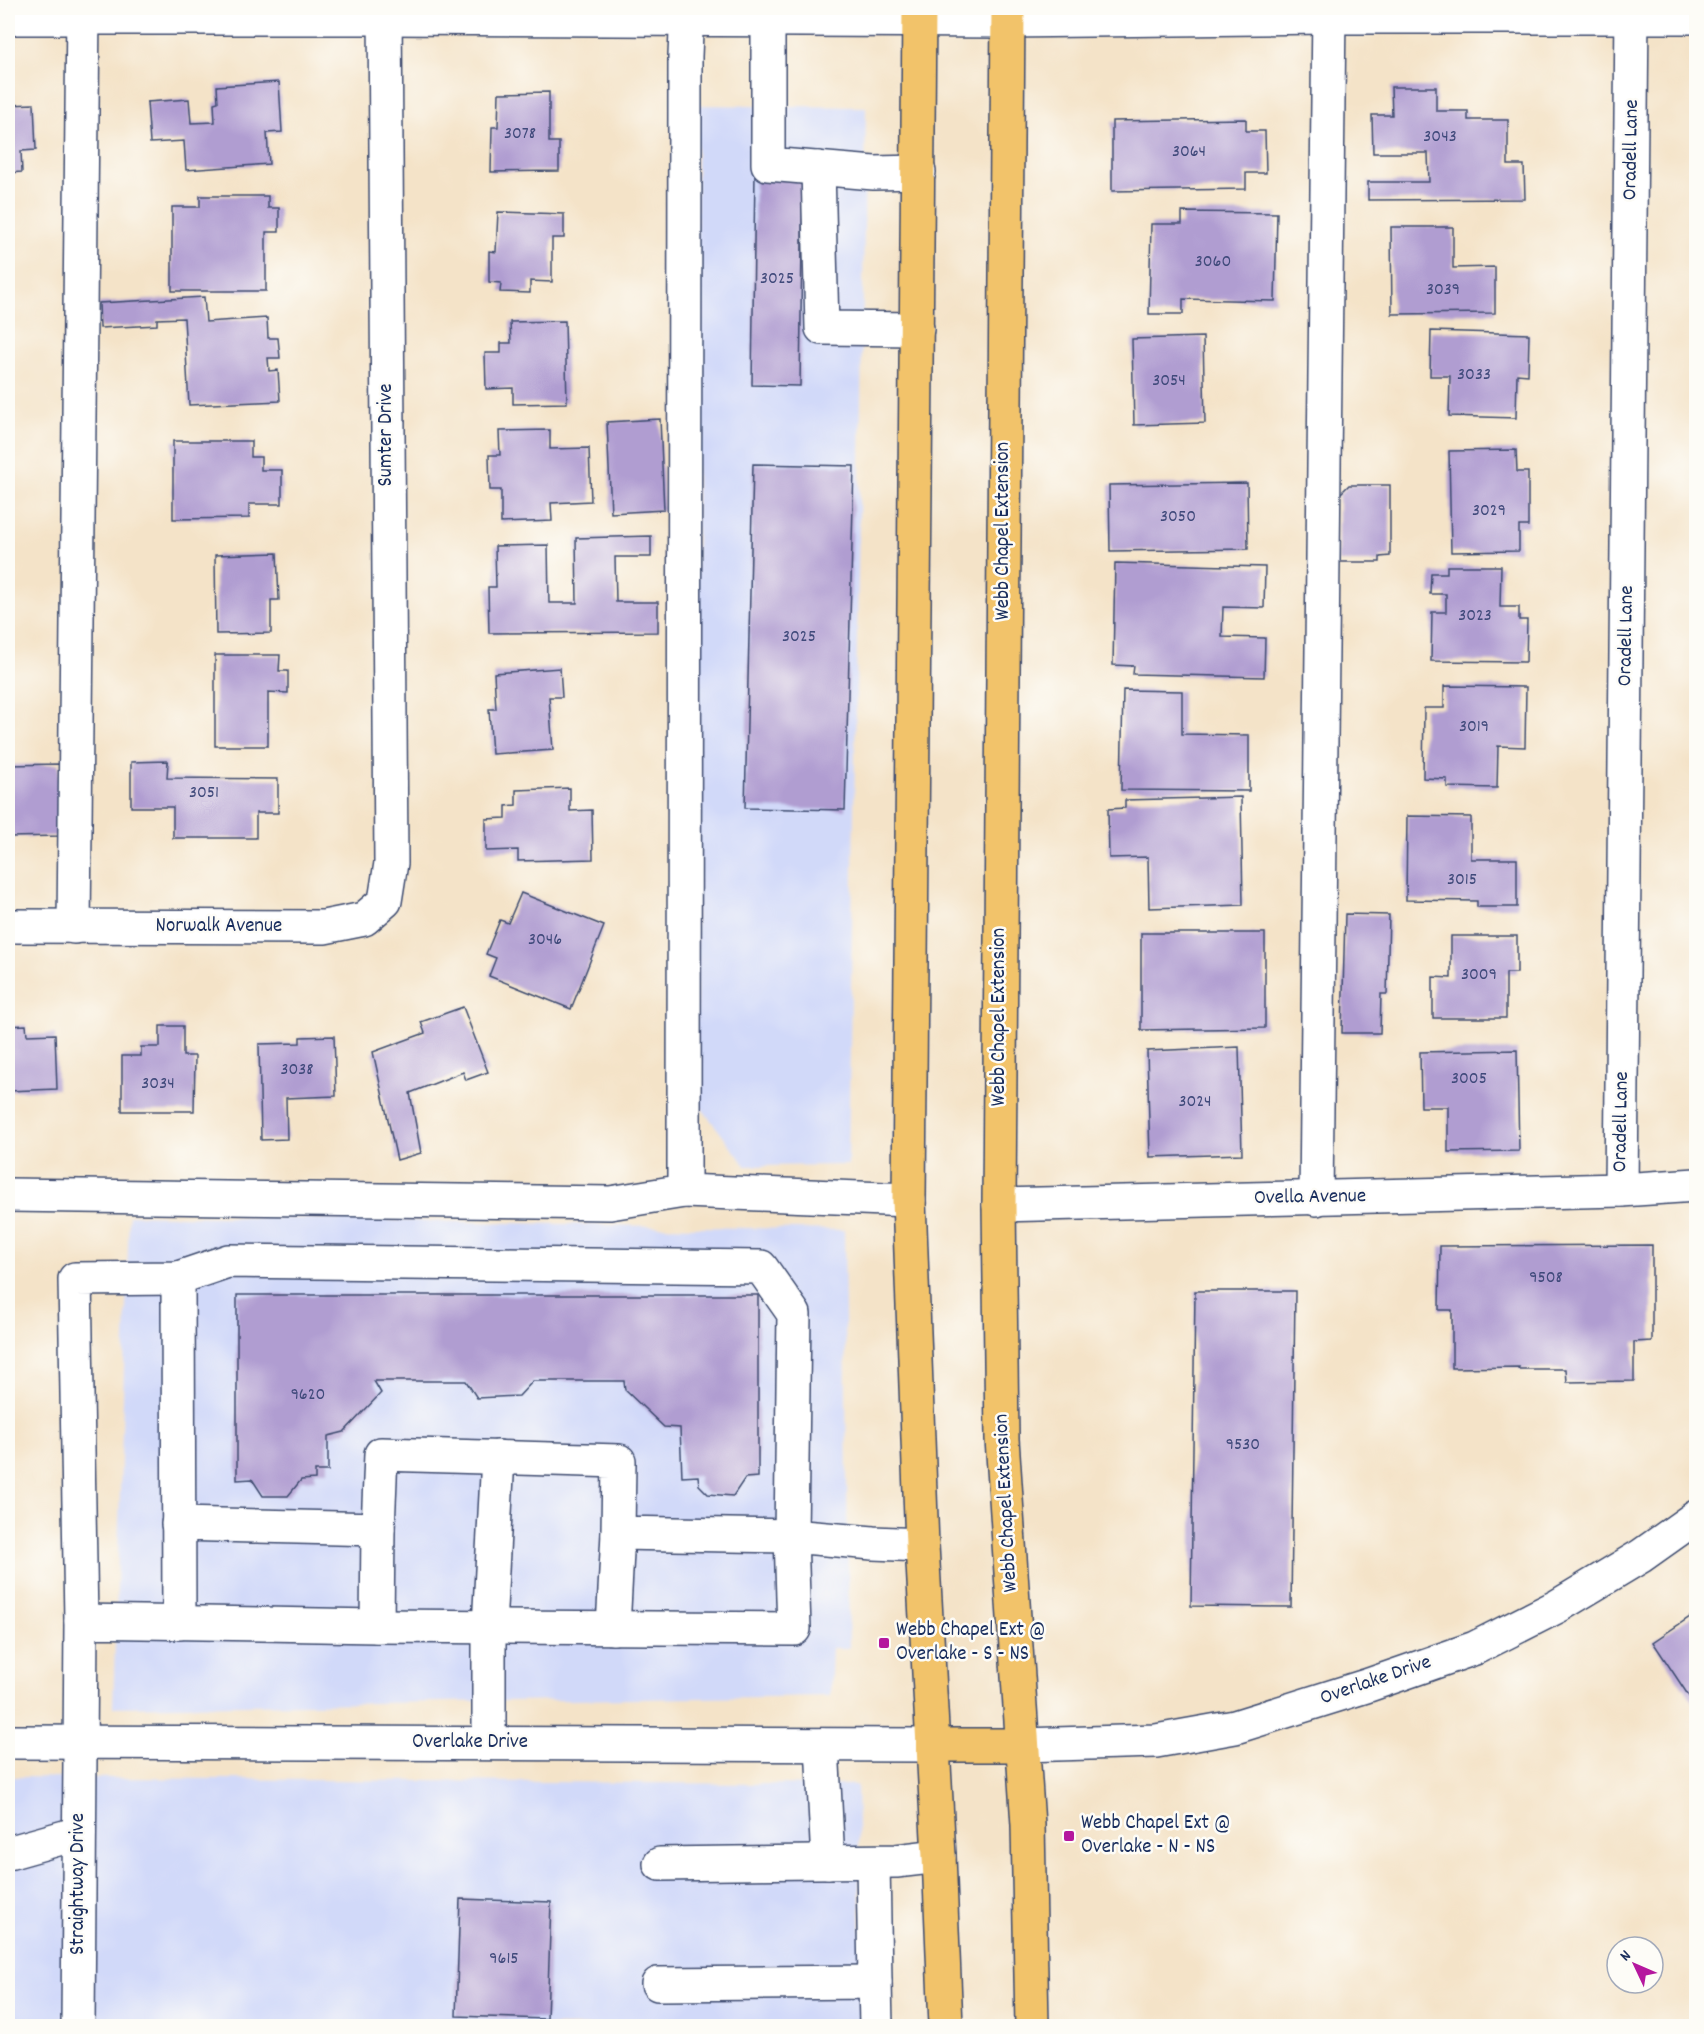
<svg xmlns="http://www.w3.org/2000/svg" width="1704" height="2034" font-family="Dekko,sans-serif">
<style>
.built{fill:#d1d9f9}
.building{fill:#b09dd1}
.lines{fill:none;stroke-linecap:round;stroke-linejoin:round}
.minor-casing{stroke:#3c4a6e;stroke-width:36}
.major-casing{stroke:#3c4a6e;stroke-width:36}
.minor{stroke:#fff;stroke-width:33}
.major{stroke:#f2c36a;stroke-width:33}
.poi-dot{fill:#b5179e;stroke:#fdfcf7;stroke-width:2}
.labels{text-anchor:middle;dominant-baseline:central;stroke-width:5;stroke-linejoin:round;paint-order:stroke}
.number-label{font-size:18px;fill:#404a7b}
.street-label{font-size:21px;fill:#1b2f5e;stroke:#fdfcf7}
.poi-label{font-size:21px;fill:#1b2f5e;stroke:#fdfcf7;text-anchor:start}
</style>
<rect width="100%" height="100%" fill="#fdfcf7"/>
<filter id="ink" filterUnits="userSpaceOnUse"><feTurbulence type="fractalNoise" baseFrequency=".0167" numOctaves="2"/><feDisplacementMap in="SourceGraphic" scale="12" xChannelSelector="R" yChannelSelector="G"/><feConvolveMatrix kernelMatrix="1 2 1 2 8 2 1 2 1" color-interpolation-filters="sRGB"/></filter>
<filter id="wash" filterUnits="userSpaceOnUse"><feTurbulence type="fractalNoise" baseFrequency=".008" numOctaves="4" result="noise"/><feDisplacementMap in="SourceGraphic" scale="24" xChannelSelector="R" yChannelSelector="G"/><feGaussianBlur stdDeviation="1.35" result="paint"/><feColorMatrix in="noise" values="0 0 0 0 0 0 0 0 0 0 0 0 0 0 0 0 0 1.4 0 .05"/><feComposite in="paint" operator="in"/></filter>
<g filter="url(#wash)">
<rect width="100%" height="100%" fill="#f4e3c8"/>
<g class="built">
<path d="M697,105l169,2 -18,1058 -102,1 -50,-65z"/>
<path d="M129,1215l715,15 5,418h-17l-2,48 -717,11z"/>
<path d="M8,1777l849,8 6,241h-855z"/>
</g>
<g id="blocks">
<g class="building">
<path d="M279,82l3,50 -15,1 2,31 -83,6 -2,-29 -34,2 -3,-41 42,-3 2,24 24,-1 -1,-19 4,-1 -1,-16z"/>
<path d="M1391,87h45v24h32v9h40v45h16l1,34 -157,1v-18h61l-1,-29h-55l-1,-38h20z"/>
<path d="M549,92v50h10v29l-68,1 1,-45h6l1,-34z"/>
<path d="M34,104l2,46 -15,1 1,21 -14,1v-68z"/>
<path d="M1246,119v12h19l1,42h-20v16l-134,2v-70z"/>
<path d="M755,172h48l-3,214 -48,-1z"/>
<path d="M200,196h68v12h11v24h-13v59h-94v-84h28z"/>
<path d="M498,212l66,2v24h-12v44l-22,-1v12l-30,-1 1,-9 -12,-1v-31l7,1z"/>
<path d="M1182,212l95,1 -2,88 -92,-2v15h-34l2,-90h31z"/>
<path d="M1391,227h62v41l42,-1v46l-103,1z"/>
<path d="M204,297l2,25 61,-4 1,20h10l2,20h-12l1,13 9,-1 2,31 -91,4 -5,-87 -27,1v6l-57,3 -1,-25z"/>
<path d="M565,321l2,82 -54,1v-16l-27,1 -1,-36h16v-10h10l-1,-21z"/>
<path d="M1431,331l98,3 -1,41 -11,-1 -1,44 -67,-2 1,-40h-20z"/>
<path d="M1203,337l2,86 -71,2 -2,-86z"/>
<path d="M660,419l4,91 -53,3 -4,-91z"/>
<path d="M550,430v19l39,-1 2,53 -40,2 1,18 -51,2v-33h-11l-1,-35h11l-1,-24z"/>
<path d="M173,441h78v16h10v13h21v34h-33v14l-76,1z"/>
<path d="M1516,450l1,22h11v54h-9v25l-68,1 -2,-101z"/>
<path d="M753,464l101,2 -9,344 -100,-2z"/>
<path d="M1247,483l1,66 -138,2 -1,-66z"/>
<path d="M1349,485h41v71l-10,1v5h-41v-67z"/>
<path d="M651,536v21h-36l1,45h42v30l-169,1 -1,-46h8l-1,-41 53,-1 1,58h28l-1,-65z"/>
<path d="M277,553l2,47h-8v33l-55,1 -1,-79z"/>
<path d="M1115,563l150,4 -1,41 -41,-1 -1,30 43,1 -1,39 -131,-3 1,-8 -21,-1z"/>
<path d="M1447,566h54l-1,41h19v13h8l-1,42 -95,-1 1,-49h14v-18h-16l1,-21h16z"/>
<path d="M215,655h65l-1,16h9v22l-20,-1v54h-53z"/>
<path d="M560,668l2,29h-13l4,53 -61,4 -3,-45h7l-2,-36z"/>
<path d="M1444,686l82,1 -1,60 -27,-1 -1,42 -50,-1v-8l-24,-1 1,-70h20z"/>
<path d="M1123,690l59,1v43l67,1v56l-128,-1z"/>
<path d="M168,761l-1,17 111,1v34h-22v25h-83v-31h-42v-45z"/>
<path d="M59,764l1,72 -52,1v-63h2v-9z"/>
<path d="M570,788v23l22,-1 1,49 -75,2v-11l-32,1v-32l20,-1v-12l10,-1v-15z"/>
<path d="M1241,797l2,108 -94,3 -1,-51 -39,1 -1,-49 17,-1v-8z"/>
<path d="M1407,816l64,1v42h46v48h-40v-6l-71,-1z"/>
<path d="M521,893l83,33 -33,83 -82,-33 7,-18 -10,-4 14,-34 8,3z"/>
<path d="M1345,914l44,1 -2,79h-6l-1,39h-38z"/>
<path d="M1141,933h124v95l-124,2z"/>
<path d="M1451,936h66v37h-11v45h-73v-41l18,1z"/>
<path d="M463,1007l25,65 -22,8 -3,-8 -53,21 11,60 -24,7 -24,-108 52,-19 -4,-11z"/>
<path d="M26,1025l1,10 28,-1 2,55 -49,2v-65z"/>
<path d="M160,1026h23v30h12l-1,55h-72v-55h19v-9h19z"/>
<path d="M334,1036l2,60 -50,2 1,41 -26,1 -2,-96 41,-1v-6z"/>
<path d="M1239,1047l3,107 -92,3 -3,-106z"/>
<path d="M1517,1050l2,101 -71,1v-45h-27l-1,-55z"/>
<path d="M1652,1245v96l-18,1v39l-67,1 -1,-13h-48l1,-2 -67,1v-58h-13l1,-64z"/>
<path d="M1195,1291h100l-4,316 -100,-1z"/>
<path d="M237,1295h521v182l-13,1 -12,18 -25,-2 -9,-9 -1,-9 -16,1 -2,-49 -16,-1 -39,-37 -1,-9h-91l-14,15 -42,2 -11,-17h-92l7,12 -37,39 -16,4v35h-13v8l-14,1 -13,16h-25l-11,-17 -15,1z"/>
<path d="M1696,1613v94l-43,-65z"/>
<path d="M460,1899l91,3 -4,117 -91,-3z"/>
</g>
</g>
</g>
<g filter="url(#ink)">
<use href="#blocks" fill-opacity="0" stroke="#3c4a6e" stroke-width="1.5"/>
<g class="lines">
<g class="minor-casing">
<g id="minor">
<path d="M687,8l-2,48 -1,1135 225,9"/>
<path d="M8,18h376l624,3 322,-4h366"/>
<path d="M768,20v144l106,9 45,-1"/>
<path d="M818,168l4,160 95,1"/>
<path d="M8,926l316,1 40,-8 21,-18 6,-38 -6,-855"/>
<path d="M74,927l9,-919"/>
<path d="M1621,1190l11,-1182"/>
<path d="M8,1195l602,8 74,-12"/>
<path d="M1316,1199l13,-1191"/>
<path d="M999,1205l622,-15 75,-5"/>
<path d="M178,1278l1,345"/>
<path d="M178,1524l200,5"/>
<path d="M81,1621l-6,-342 103,-1 50,-17 533,6 33,47 -3,222 -173,-3 1,-72 -238,-7 -3,75 -1,97"/>
<path d="M613,1628l5,-95"/>
<path d="M8,1742l925,3"/>
<path d="M489,1743v-116l9,-170"/>
<path d="M822,1745l6,117"/>
<path d="M1022,1745l134,-4 79,-14 131,-41 109,-38 83,-42 83,-50 55,-39"/>
<path d="M8,1853l71,-20"/>
<path d="M873,1862l2,120"/>
<path d="M660,1864l236,-3 43,-5"/>
<path d="M658,1984l217,-2 1,44"/>
<path d="M78,2026l3,-405 296,5 417,3 -3,-93 82,7 49,2"/>
</g>
</g>
<g class="major-casing">
<g id="major">
<path d="M919,8l-10,1192 13,345 17,311 7,170"/>
<path d="M1008,8l-9,1197 3,234 26,386 4,201"/>
<path d="M933,1745h89"/>
</g>
</g>
<use href="#minor" class="minor"/>
<use href="#major" class="major"/>
</g>
</g>
<g class="poi-dot">
<rect x="878" y="1637" width="12" height="12" rx="3"/>
<rect x="1063" y="1830" width="12" height="12" rx="3"/>
</g>
<g class="labels">
<g class="number-label">
<text x="520" y="134">3078</text>
<text x="1440" y="137">3043</text>
<text x="1189" y="152">3064</text>
<text x="1213" y="262">3060</text>
<text x="777" y="279">3025</text>
<text x="1443" y="290">3039</text>
<text x="1474" y="375">3033</text>
<text x="1169" y="381">3054</text>
<text x="1489" y="511">3029</text>
<text x="1178" y="517">3050</text>
<text x="1475" y="616">3023</text>
<text x="799" y="637">3025</text>
<text x="1474" y="727">3019</text>
<text x="204" y="793">3051</text>
<text x="1462" y="880">3015</text>
<text x="545" y="940">3046</text>
<text x="1479" y="975">3009</text>
<text x="297" y="1070">3038</text>
<text x="1469" y="1079">3005</text>
<text x="158" y="1084">3034</text>
<text x="1195" y="1102">3024</text>
<text x="1546" y="1278">9508</text>
<text x="308" y="1395">9620</text>
<text x="1243" y="1445">9530</text>
<text x="504" y="1959">9615</text>
</g>
<g class="street-label">
<text transform="translate(1632 150) rotate(-89)">Oradell Lane</text>
<text transform="translate(387 435) rotate(-90)">Sumter Drive</text>
<text transform="translate(1004 531) rotate(-90)">Webb Chapel Extension</text>
<text transform="translate(1627 636) rotate(-89)">Oradell Lane</text>
<text x="219" y="927">Norwalk Avenue</text>
<text transform="translate(1000 1017) rotate(-90)">Webb Chapel Extension</text>
<text transform="translate(1622 1122) rotate(-89)">Oradell Lane</text>
<text transform="translate(1310 1198) rotate(-1)">Ovella Avenue</text>
<text transform="translate(1007 1503) rotate(-93)">Webb Chapel Extension</text>
<text transform="translate(1376 1681) rotate(-19)">Overlake Drive</text>
<text x="470" y="1743">Overlake Drive</text>
<text transform="translate(79 1884) rotate(-90)">Straightway Drive</text>
</g>
<g class="poi-label">
<text x="896" y="1631">Webb Chapel Ext @<tspan x="896" dy="24">Overlake - S - NS</tspan></text>
<text x="1081" y="1824">Webb Chapel Ext @<tspan x="1081" dy="24">Overlake - N - NS</tspan></text>
</g>
</g>
<rect width="1704" height="2034" fill="none" stroke="#fdfcf7" stroke-width="30"/>
<g transform="translate(1635 1965) rotate(314)"><circle r="28" fill="#fdfcf7" stroke="#a3aaba" stroke-width="1.5"/>
<path d="M0-4.5L10 22L0 15L-10 22Z" fill="#b5179e"/>
<text y="-9" font-size="16" font-weight="bold" text-anchor="middle" fill="#1b2f5e">N</text>
</g>
</svg>
